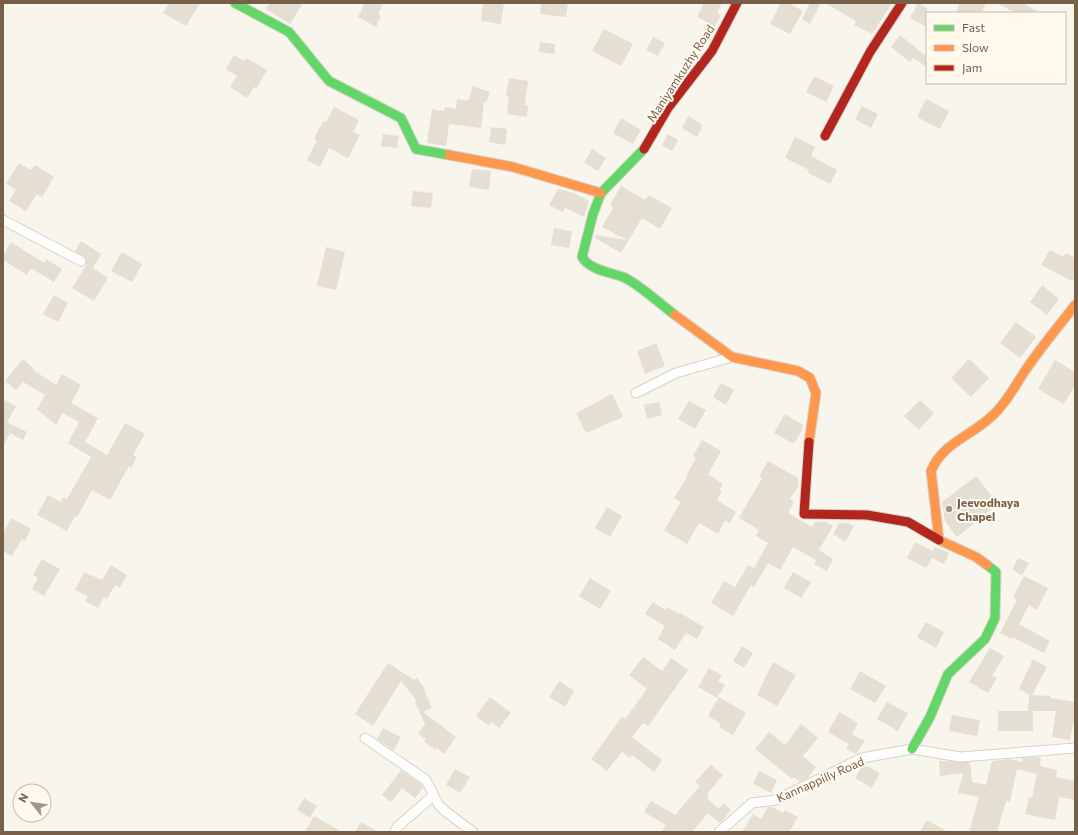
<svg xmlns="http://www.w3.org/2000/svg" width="1078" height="835" font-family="Commissioner,sans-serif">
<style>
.building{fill:#e5ded3}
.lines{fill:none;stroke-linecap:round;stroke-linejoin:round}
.street-casing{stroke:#d7d2ca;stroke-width:11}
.fast-casing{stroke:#d8d2ca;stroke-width:11}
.slow-casing{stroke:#d8d2ca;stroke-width:11}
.jam-casing{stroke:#d8d2ca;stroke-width:11}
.street{stroke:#fefefc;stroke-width:9}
.fast{stroke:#63d668;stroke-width:9}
.slow{stroke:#ff974d;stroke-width:9}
.jam{stroke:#b3261e;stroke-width:9}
.poi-dot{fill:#a49483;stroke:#fffaed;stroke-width:1.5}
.labels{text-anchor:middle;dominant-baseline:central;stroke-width:4;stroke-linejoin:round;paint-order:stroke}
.street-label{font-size:12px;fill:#775f4a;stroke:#fffaed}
.poi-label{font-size:12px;font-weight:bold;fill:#775f4a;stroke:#fffaed;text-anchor:start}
</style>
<rect width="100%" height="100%" fill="#f8f5ec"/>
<g class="building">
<path d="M169,3h31l-14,23 -23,-13z"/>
<path d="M270,3h33l-13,21 -24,-15z"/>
<path d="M365,3h18l-5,11 3,2 -5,11 -18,-10z"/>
<path d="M483,3h21l-3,21 -20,-3z"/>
<path d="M541,3h27l-2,14 -26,-3z"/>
<path d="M704,3h18l-5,10 4,2 -6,11 -18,-9z"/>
<path d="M781,3h7l15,8 -13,23 -20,-10z"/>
<path d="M810,3h11l-11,21 -8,-5z"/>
<path d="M825,3h67l-20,31 -18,-9 2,-4z"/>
<path d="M918,3l9,5v19l-17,-9z"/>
<path d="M960,3h26l-5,10h-26z"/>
<path d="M997,3h25l19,10h-25z"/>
<path d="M604,29l29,15 -12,22 -29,-15z"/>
<path d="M900,35l27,22v10l-14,-9 -3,4 -19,-15z"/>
<path d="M653,37l12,6 -7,13 -12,-6z"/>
<path d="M540,42l15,2 -1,10 -15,-2z"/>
<path d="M234,55l10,6 2,-3 21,12 -10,18 -3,-1 -7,11 -17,-11 7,-11 -11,-7z"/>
<path d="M814,76l20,10 -8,16 -20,-10z"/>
<path d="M509,78l19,3 -3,24h3l-1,12 -20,-3 2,-17 -3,-1z"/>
<path d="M473,86l17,6 -4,11 -2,-1 -3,26 -32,-4 -3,22 -19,-3 5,-34 12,2 1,-4 11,2 1,-10 11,2z"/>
<path d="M926,99l23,12 -9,18 -23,-12z"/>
<path d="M862,106l16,8 -7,14 -16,-9z"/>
<path d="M334,107l25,13 -6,12 7,3 -12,23 -19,-10 -9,19 -13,-7 10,-20 -3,-1 9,-18 3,1z"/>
<path d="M688,116l15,9 -6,12 -15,-9z"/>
<path d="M621,118l20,12 -8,14 -20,-11z"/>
<path d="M491,127l16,2 -2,16 -16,-3z"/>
<path d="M383,134l16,2 -2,12 -16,-2z"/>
<path d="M668,134l10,6 -6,11 -10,-6z"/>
<path d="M795,137l20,10 -4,9 26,14 -7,14 -22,-11 1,-3 -24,-12z"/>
<path d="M592,149l14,9 -8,13 -14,-8z"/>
<path d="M19,163l12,7 4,-5 19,12 -12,20 -5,-3 -11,17 -17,-10 7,-11 -10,-6z"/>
<path d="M472,169l19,2 -2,19 -20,-3z"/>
<path d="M621,186l24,14 4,-5 23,13 -12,21 -18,-11 -21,35 -26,-15 1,-3 31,5 -25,-13 11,-19 -3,-3z"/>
<path d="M558,189l16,4 15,8 -5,16 -19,-9 -2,4 -14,-7z"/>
<path d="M413,191l20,2 -2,15 -20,-2z"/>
<path d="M554,228l18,3 -3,17 -18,-3z"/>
<path d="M81,241l20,13 -8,14 -7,-4v-6l-11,-7z"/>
<path d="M11,242l33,21 2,-4 16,10 -8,13 -23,-14 -4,7 -24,-15v-4z"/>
<path d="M326,247l19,5 -9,38 -19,-4z"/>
<path d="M1050,250l13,7 3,-4 9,5v18l-3,5 -31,-16z"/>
<path d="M122,252l20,12 -10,18 -21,-11z"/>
<path d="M87,264l21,14 -14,23 -22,-13z"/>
<path d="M1042,285l17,14 -12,16 -17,-13z"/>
<path d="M54,295l14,8 -10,19 -15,-8z"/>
<path d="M1016,322l20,15 -16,21 -20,-15z"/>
<path d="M656,343l9,23 -20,8 -8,-23z"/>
<path d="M23,359l11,10 -1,1 23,15 6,-11 19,11 -10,18 27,15 -13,24 22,13 18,-32 20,11 -12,21 4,2 -6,11 -2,-2 -19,34 -18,-10 -15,27 -2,-1 -8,15 -30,-16 11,-20 13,7 2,-5 4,2 24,-42 -23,-14 11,-21 -17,-9 -6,12 -19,-16 8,-14 -22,-13 -7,8 -11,-9z"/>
<path d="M969,359l20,19 -18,19 -20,-19z"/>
<path d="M1055,360l20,12v13l-11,19 -26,-15z"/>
<path d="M721,383l13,7 -8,15 -13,-8z"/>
<path d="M612,394l11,23 -37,16 -10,-20z"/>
<path d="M3,399l13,7 -9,16 20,10 -4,8 -13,-7 -7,14z"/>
<path d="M920,400l14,13 -15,17 -15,-14z"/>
<path d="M689,401l17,9 -11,19 -17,-10z"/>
<path d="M659,402l3,13 -15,4 -3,-14z"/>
<path d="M785,414l18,11 -2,7 -7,12 -20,-11z"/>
<path d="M702,440l19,11 -13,23 15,10 -4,6 3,2 -5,8 19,12 -6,11 -5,-3 -7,14 -19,-11 -12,21 -23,-14 17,-28 -7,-4 13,-21 -1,-1 10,-18 -3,-2z"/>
<path d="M768,461l30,17v9l-8,12 4,3 -6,11 24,14 3,-5h11l7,4 -14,24 14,9 -6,12 -13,-7 2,-4 -23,-13 -13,23 -12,-7 -14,24 -3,-2 -18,31 -22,-13 13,-22 11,6 13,-22 6,3 14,-25 -12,-7 3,-6 -20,-12 23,-40 -3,-2z"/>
<path d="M976,476l22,28 -41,33 -12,-16 -3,-19z"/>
<path d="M607,507l15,9 -12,21 -15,-9z"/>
<path d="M11,518l20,11 -6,12 -3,-2 -10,17 -9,-5v-18z"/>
<path d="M839,523h9l6,3 -9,16 -12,-8z"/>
<path d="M915,542l18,9 2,-4 14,6 -5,11 -12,-6 -6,10 -19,-10z"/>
<path d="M1018,558l11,5 -7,12 -10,-5z"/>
<path d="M42,559l18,10 -16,27 -12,-7 6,-11 -5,-3z"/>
<path d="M111,565l16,10 -7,13 -5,-3 -8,14 -3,-2 -6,11 -13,-7 3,-5 -13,-6 9,-18 18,8z"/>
<path d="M793,572l18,10 -10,16 -17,-10z"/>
<path d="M1024,576l24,12 -11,22 -8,-5 -10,19 31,17 -6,12 -32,-16v2l-12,-6 17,-34 -4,-2z"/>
<path d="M590,578l21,13 -11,18 -21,-13z"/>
<path d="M653,602l12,8 2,-3 12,7 1,-1 24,14 -7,12 -11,-6 -11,17 -17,-11 7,-13 -20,-12z"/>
<path d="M926,622l18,10 -8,16 -19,-11z"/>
<path d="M742,646l11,7 -9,15 -11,-7z"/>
<path d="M990,648l14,8 -12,20 5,2 -9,15 -19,-11z"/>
<path d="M643,657l19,14 9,-13 17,12 -40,56 -5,-3 -11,14 30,23 -8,12 -22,-17 -2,3 -8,-6 -15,19 -16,-12 31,-42 3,2 22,-30 -18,-14z"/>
<path d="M1033,659l14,8 -15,28 18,1v2l25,4v21h-2l-3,17 -18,-3 4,-26h-23v20h-35v-20h30l1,-16h1l-11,-6z"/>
<path d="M773,662l23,13 -19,31 -20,-11z"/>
<path d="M388,663l26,17 3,-2 8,11 -1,1 8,18 -9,4 33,25 -12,17 -7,-6 -1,2 -12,-8 2,-3 -8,-5 7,-10 -10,-22 2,-1 -16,-20 -28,45 -18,-12z"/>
<path d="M709,668l13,7 -4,6 7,4 -8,13 -19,-11z"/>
<path d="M860,671l26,15 -11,17 -25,-14z"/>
<path d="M559,681l15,10 -9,16 -16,-10z"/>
<path d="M490,697l21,16 -12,15 -8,-6 -2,4 -13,-10z"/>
<path d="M719,697l27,16 -13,22 -14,-8 2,-3 -13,-8z"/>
<path d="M887,702l21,11 -10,18 -21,-12z"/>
<path d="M839,712l19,11 -6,11 13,7 -9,13 -10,-5 3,-5 -21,-12z"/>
<path d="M952,715l28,5 -3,16 -28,-5z"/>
<path d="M801,724l17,14 -15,18 13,11 -8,11 -8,4 -6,-5 -2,2 -37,-30 14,-17 16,13z"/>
<path d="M383,728l18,9 -7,13 -17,-11z"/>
<path d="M1037,757l4,1 -1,8 17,4 -1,7 19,4v19l-16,-3 -4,23 -30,-6 4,-17 3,1 5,-24 -20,-5 -7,33 -4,-1 -9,31h-28l10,-35 -21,-4 5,-20 -23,3 -1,-15 31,1 2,20 14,3 6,-24 17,-2 13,3 1,-4z"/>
<path d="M863,764l17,9 -8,15 -17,-10z"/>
<path d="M711,765l12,10 -16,19 2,1 -2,3 12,11 5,-6 7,7 -11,13 -12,-10 -16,19h-31l5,-7 -22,-13 7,-11 24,14 25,-29 -5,-4z"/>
<path d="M455,769l15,8 -10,16 -14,-8z"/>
<path d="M401,770l20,14 2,4 -8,10 -13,-10 -11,14 -9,-7z"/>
<path d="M759,771l18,9 -6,13 -18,-9z"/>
<path d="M304,798l13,8 -7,12 -13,-8z"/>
<path d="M768,807h4l11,6 2,-3 13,7 -9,15h-47l11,-18 8,5z"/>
<path d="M314,816l28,16h-37z"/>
<path d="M927,820l21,12h-28z"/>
<path d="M361,822l17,10h-23z"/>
</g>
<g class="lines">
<g class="street-casing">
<g id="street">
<path d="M3,220l78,41"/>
<path d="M636,393l40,-20 56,-16"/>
<path d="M365,738l61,42 12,24 7,7 28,21"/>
<path d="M395,832l2,-5 36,-31"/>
<path d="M719,832l33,-29 24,-3 86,-42 50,-9 48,8 115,-9"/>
</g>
</g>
<g class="fast-casing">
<g id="fast">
<path d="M235,3l54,29 40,49 72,37 15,31 33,6"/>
<path d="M644,149l-43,44 -8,21 -11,43c8,13 27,15 41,20 13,5 40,29 52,38"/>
<path d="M912,749l18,-32 18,-43 37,-35 10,-21 1,-46 -9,-7"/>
</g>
</g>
<g class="slow-casing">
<g id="slow">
<path d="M449,155l64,12 88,26"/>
<path d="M675,315l57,42 66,14 12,7 6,15 -7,49"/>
<path d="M987,565l-11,-8 -37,-17 -8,-69c12,-29 41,-35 62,-56 13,-11 24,-33 34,-47 15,-22 32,-42 48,-63"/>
</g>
</g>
<g class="jam-casing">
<g id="jam">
<path d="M825,136l45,-84 32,-49"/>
<path d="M644,149l24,-41 44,-57 25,-48"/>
<path d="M809,442l-5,72 63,1 41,7 31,18"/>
</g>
</g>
<use href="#street" class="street"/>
<use href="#fast" class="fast"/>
<use href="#slow" class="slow"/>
<use href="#jam" class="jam"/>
</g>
<circle class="poi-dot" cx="949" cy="509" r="4"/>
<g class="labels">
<g class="street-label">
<text transform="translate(680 73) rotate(-57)">Maniyamkuzhy Road</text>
<text transform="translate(820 779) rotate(-24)">Kannappilly Road</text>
</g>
<g class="poi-label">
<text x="957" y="502">Jeevodhaya<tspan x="957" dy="14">Chapel</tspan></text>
</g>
</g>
<rect width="1078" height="835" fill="none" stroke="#775f4a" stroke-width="8"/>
<rect x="926" y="12" width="140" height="72" fill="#fffaed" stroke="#c9bcac"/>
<rect x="934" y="25" width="20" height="6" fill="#63d668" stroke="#c9bcac"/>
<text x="962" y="32" font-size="12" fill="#775f4a">Fast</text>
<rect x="934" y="45" width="20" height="6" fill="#ff974d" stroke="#c9bcac"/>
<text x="962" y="52" font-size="12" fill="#775f4a">Slow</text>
<rect x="934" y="65" width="20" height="6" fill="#b3261e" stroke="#c9bcac"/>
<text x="962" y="72" font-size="12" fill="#775f4a">Jam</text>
<g transform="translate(32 803) rotate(300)"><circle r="19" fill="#fffaed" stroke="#c9bcac"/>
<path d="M0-3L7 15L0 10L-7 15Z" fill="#a49483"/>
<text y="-6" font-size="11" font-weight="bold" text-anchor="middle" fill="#775f4a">N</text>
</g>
</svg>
